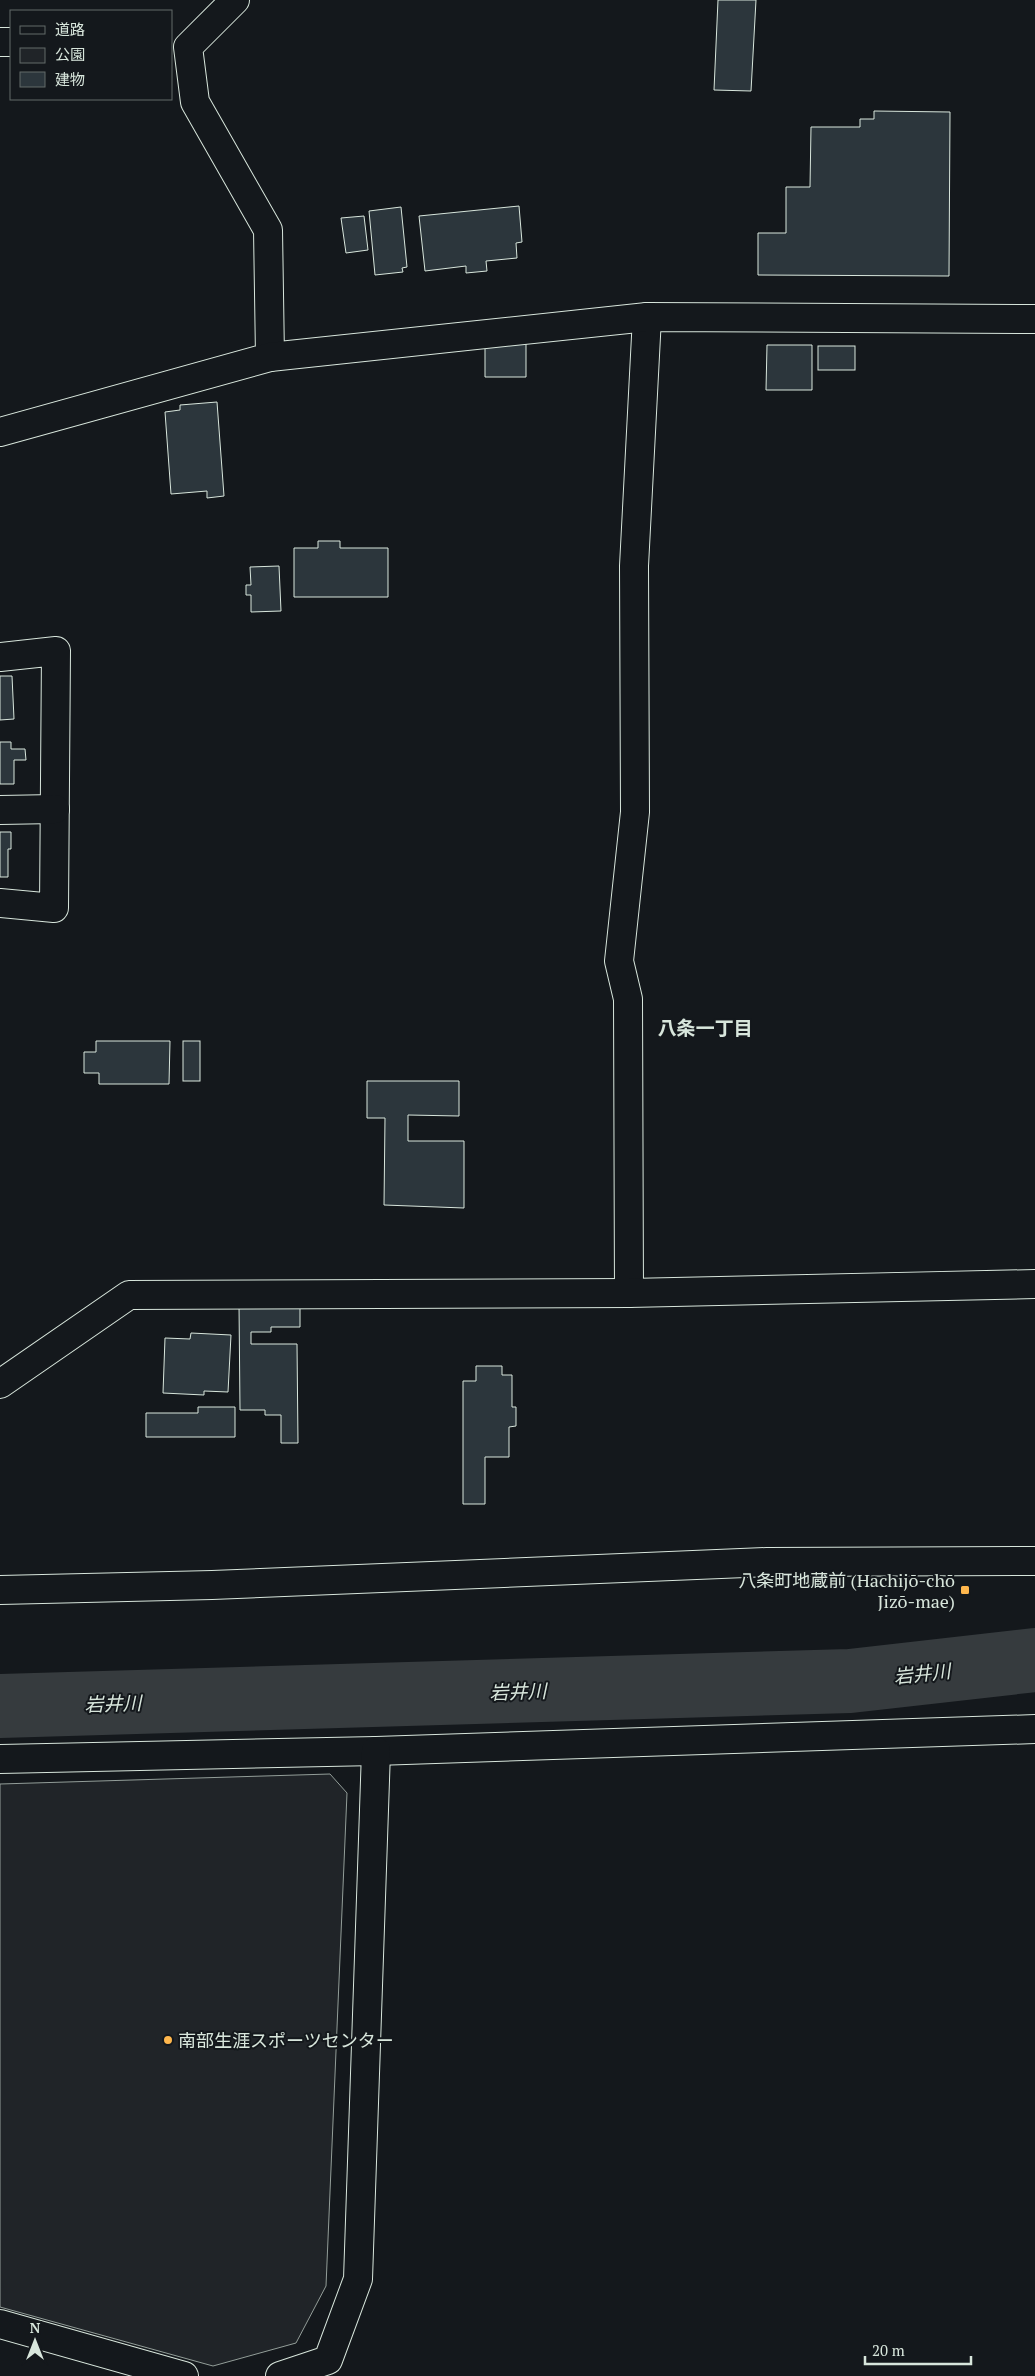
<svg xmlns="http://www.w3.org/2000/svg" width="1035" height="2376" font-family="'PT Serif','Noto Sans JP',serif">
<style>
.green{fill:#202428;stroke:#939e99}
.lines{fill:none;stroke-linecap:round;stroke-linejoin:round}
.river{stroke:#363b3e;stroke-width:64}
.building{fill:#2c363c;stroke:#d8e6dc}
.minor-casing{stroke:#d8e6dc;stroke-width:30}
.tertiary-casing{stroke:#d8e6dc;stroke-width:30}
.minor{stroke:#14181c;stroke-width:28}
.tertiary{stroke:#14181c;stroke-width:28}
.poi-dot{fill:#ffb74d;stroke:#14181c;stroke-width:2}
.labels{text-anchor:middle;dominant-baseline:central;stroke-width:4;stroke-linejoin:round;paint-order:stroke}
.poi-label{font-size:18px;fill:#d8e6dc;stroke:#14181c;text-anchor:end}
.neighbourhood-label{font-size:19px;font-weight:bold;fill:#d8e6dc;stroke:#14181c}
.water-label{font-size:19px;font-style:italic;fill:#d8e6dc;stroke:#14181c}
</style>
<rect width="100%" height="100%" fill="#14181c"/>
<path class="green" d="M330,1774l17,19 -21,493 -30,57 -83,23 -213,-59v-523z"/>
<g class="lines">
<path class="river" d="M0,1706l850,-25 185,-21"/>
</g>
<g class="building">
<path d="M718,0h38l-5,91 -37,-1z"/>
<path d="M874,111l76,1 -1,164 -191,-1v-42h28v-46h24l1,-60h49v-8h14z"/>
<path d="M519,206l3,36 -6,1 1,15 -31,3 1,10 -21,2v-7l-41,5 -6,-55z"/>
<path d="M401,207l6,60 -5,1 1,4 -28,3 -6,-64z"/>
<path d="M364,216l4,34 -22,3 -5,-35z"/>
<path d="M526,343v34h-41v-31z"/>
<path d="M767,345h45v45h-46z"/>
<rect x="818" y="346" width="37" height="24"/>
<path d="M217,402l7,94 -17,2v-7l-36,3 -6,-82 15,-2v-5z"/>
<path d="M318,541h22v7h48v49h-94v-49h24z"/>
<path d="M279,566l2,45 -30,1v-17h-5v-10h5l-1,-18z"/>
<path d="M0,676h12l2,43 -14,1z"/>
<path d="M0,742h11v7h14l1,11h-12v24h-14z"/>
<path d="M0,832h11v17h-3v28h-8z"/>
<path d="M96,1041h74l-1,43h-70v-11h-15v-21h12z"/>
<rect x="183" y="1041" width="17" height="40"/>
<path d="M367,1081h92v35l-51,-1v26h56v67l-80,-3 1,-87h-18z"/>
<path d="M239,1305h61v22h-29v5h-20v12h46l1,99h-17v-28h-16v-5h-25z"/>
<path d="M191,1333l40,2 -3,57 -24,-1v4l-41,-2 2,-55 25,1z"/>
<path d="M476,1366h26v9h10v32h4v19l-7,1v30h-24v47h-22v-123h13z"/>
<path d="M198,1407h37v30h-89v-24h52z"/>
</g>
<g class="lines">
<g class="minor-casing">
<g id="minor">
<path d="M235,0l-47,47 7,55 73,128 2,127"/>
<path d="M0,42h11"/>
<path d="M0,657l56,-6 -2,257 -54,-5"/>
<path d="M0,810l55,-1"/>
<path d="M629,1293l-1,-294 -9,-38 16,-149 -1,-246 13,-249"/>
<path d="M0,1384l129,-89 500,-2 406,-9"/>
<path d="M0,1590l212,-5 555,-23 268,-1"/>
<path d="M0,1759l376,-8 659,-22"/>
<path d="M0,2324l184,52"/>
<path d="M280,2376l48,-16 30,-81 18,-528"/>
</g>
</g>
<g class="tertiary-casing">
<path id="tertiary" d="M0,432l270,-75 377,-40 388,2"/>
</g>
<use href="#minor" class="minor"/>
<use href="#tertiary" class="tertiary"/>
</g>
<g class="poi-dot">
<rect x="960" y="1585" width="10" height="10" rx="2.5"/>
<circle cx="168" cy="2040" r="5"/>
</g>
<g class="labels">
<g class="poi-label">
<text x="955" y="1580">八条町地蔵前 (Hachijō-chō<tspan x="955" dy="21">Jizō-mae)</tspan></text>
<text x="178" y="2040" text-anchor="start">南部生涯スポーツセンター</text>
</g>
<g class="neighbourhood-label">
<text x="705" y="1027">八条一丁目</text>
</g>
<g class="water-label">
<text transform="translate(922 1673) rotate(-6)">岩井川</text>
<text transform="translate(518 1691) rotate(-2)">岩井川</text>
<text transform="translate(113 1703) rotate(-2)">岩井川</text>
</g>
</g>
<rect x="10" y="10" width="162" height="90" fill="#14181c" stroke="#626a69"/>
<rect x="20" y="26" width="25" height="8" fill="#14181c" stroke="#626a69"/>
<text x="55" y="35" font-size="15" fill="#d8e6dc">道路</text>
<rect x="20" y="48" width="25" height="15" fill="#202428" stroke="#626a69"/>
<text x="55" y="60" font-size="15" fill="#d8e6dc">公園</text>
<rect x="20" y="72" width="25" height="15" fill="#2c363c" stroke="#626a69"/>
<text x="55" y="85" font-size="15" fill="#d8e6dc">建物</text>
<g transform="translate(35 2341)" stroke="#14181c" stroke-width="4" paint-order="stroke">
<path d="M0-4L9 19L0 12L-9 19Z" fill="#d8e6dc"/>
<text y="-8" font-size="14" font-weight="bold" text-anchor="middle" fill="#d8e6dc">N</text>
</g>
<path d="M865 2356v8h106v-8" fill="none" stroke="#d8e6dc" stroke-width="2.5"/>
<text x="872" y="2356" font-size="15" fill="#d8e6dc" stroke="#14181c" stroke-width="4" paint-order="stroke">20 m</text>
</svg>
